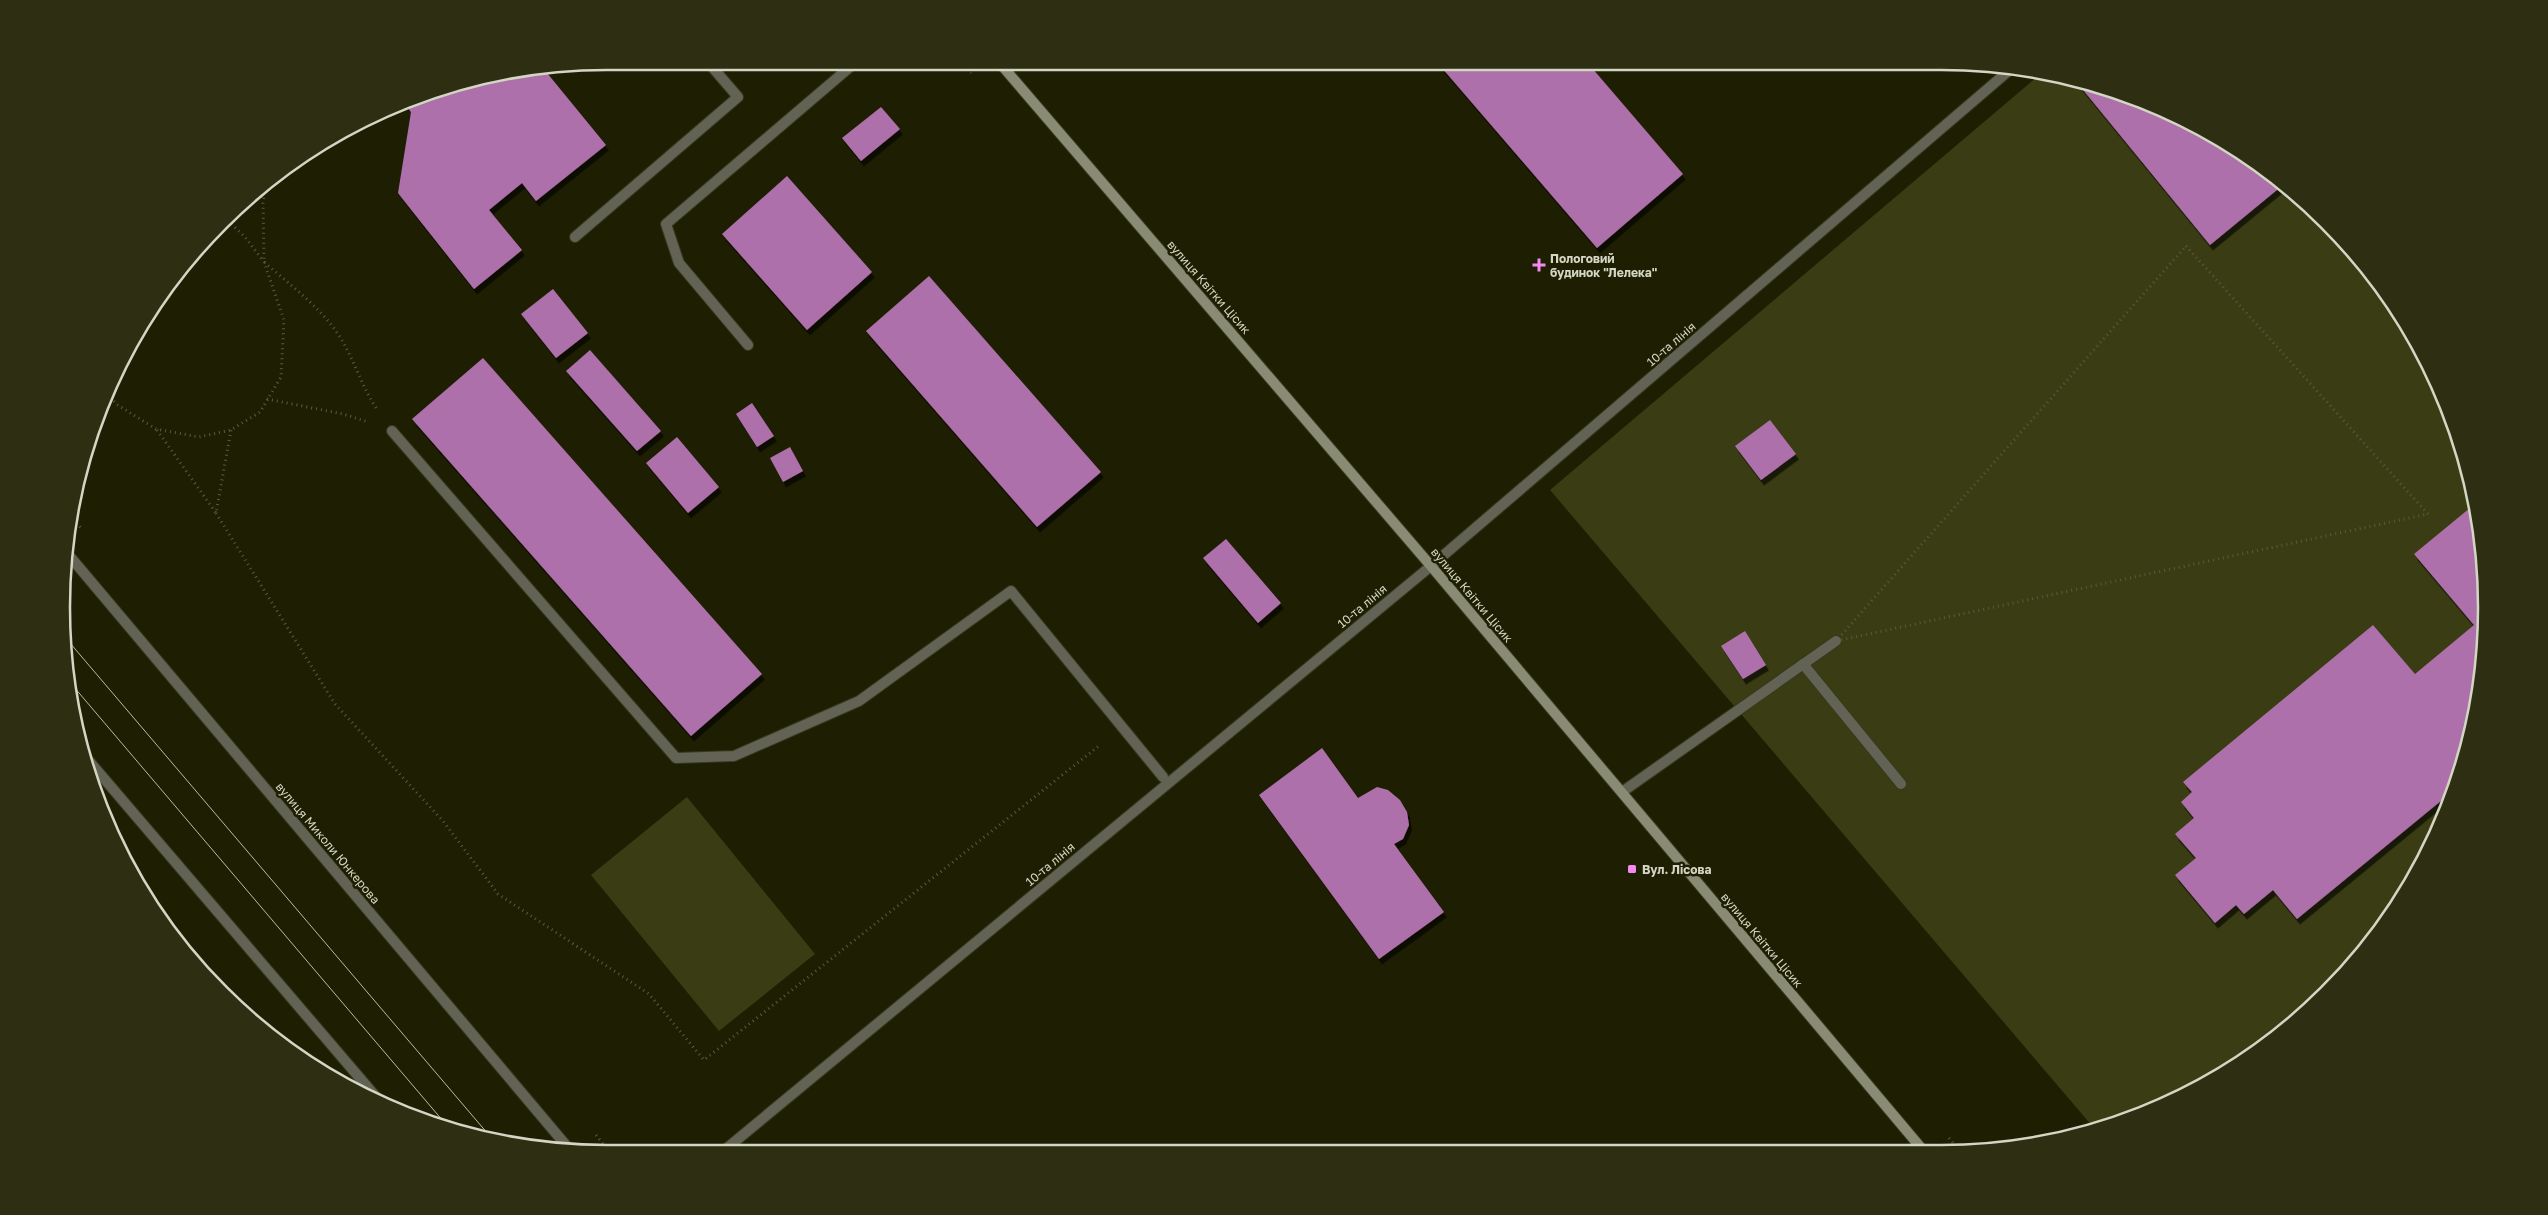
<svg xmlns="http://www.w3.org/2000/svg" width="2548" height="1215" font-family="'Golos Text',sans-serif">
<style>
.green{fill:#3a3c13}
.building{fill:#ad70aa;filter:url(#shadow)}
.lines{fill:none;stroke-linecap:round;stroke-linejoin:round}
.lane-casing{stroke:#37391d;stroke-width:12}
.street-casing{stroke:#37391d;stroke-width:12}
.secondary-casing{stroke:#37391d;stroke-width:12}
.path{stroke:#5a5b42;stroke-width:3;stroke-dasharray:1 4;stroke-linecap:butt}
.lane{stroke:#626355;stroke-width:10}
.street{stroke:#626355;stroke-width:10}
.secondary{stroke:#898b75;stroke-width:10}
.tram{stroke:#b8baa7;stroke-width:1}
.poi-dot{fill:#f489ef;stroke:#1e1f02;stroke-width:2}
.labels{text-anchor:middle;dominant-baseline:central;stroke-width:5;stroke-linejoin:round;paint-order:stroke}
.poi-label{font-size:12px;font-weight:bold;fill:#d4d6c4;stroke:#1e1f02;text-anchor:start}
.street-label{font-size:12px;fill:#d4d6c4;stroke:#1e1f02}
.rim{fill:none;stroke:#d4d6c4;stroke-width:2.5}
</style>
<defs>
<filter id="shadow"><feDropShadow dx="3" dy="5.5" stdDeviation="0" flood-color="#0009"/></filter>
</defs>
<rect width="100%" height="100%" fill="#1e1f02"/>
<g class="green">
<path d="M2044,71l105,32 95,50 83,68 68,83 50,94 31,103 11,106 -11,107 -31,102 -71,124 -101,101 -123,71 -57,15 -543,-637z"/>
<path d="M687,797l128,157 -96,77 -128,-156z"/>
</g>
<g class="building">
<path d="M1436,61h150l97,113 -86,74z"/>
<path d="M543,68l63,77 -70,56 -14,-18 -33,27 33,40 -48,39 -76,-96 13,-81 -7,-9 28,-13 69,-18 10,-1 3,4 6,-5z"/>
<path d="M2075,80l74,23 95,50 39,32 -73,60z"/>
<path d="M881,107l19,22 -39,32 -19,-23z"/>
<path d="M787,176l85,96 -65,58 -85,-96z"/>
<path d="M929,276l172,196 -64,55 -171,-196z"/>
<path d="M553,289l35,44 -32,25 -35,-44z"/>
<path d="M590,350l71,81 -24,20 -71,-80z"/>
<path d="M483,358l279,316 -71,62 -279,-317z"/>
<path d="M752,403l22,33 -17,11 -21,-33z"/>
<path d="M1770,420l26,34 -35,26 -26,-34z"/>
<path d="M677,437l42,50 -31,26 -42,-50z"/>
<path d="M790,447l13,24 -20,11 -13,-24z"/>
<path d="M2476,503l11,104 -11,107 -23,77 -156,128 -24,-29 -29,24 -8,-9 -21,18 -40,-48 21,-17 -21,-24 19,-16 -13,-16 11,-10 -9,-10 190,-157 42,49 59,-49 -60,-71z"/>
<path d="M1226,539l55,64 -23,20 -55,-65z"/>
<path d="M1745,631l21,34 -23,14 -22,-33z"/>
<path d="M1322,748l36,50 19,-11 11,3 12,10 7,12 2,13 -6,14 -9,5 50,68 -65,47 -120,-164z"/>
</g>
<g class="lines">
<g class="lane-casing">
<g id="lane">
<path d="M575,237l163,-140 -31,-36"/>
<path d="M748,345l-69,-82 -13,-39 191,-163"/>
<path d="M392,431l284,327 58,-2 125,-55 152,-110 152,186"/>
<path d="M1803,664l98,120"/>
<path d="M1622,792l214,-151"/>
</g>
</g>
<g class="street-casing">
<g id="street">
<path d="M67,553l503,597"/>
<path d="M83,754l299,350"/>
<path d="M721,1153l710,-587 581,-498"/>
</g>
</g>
<g class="secondary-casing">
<path id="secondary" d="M998,61l433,505 491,583"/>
</g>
<g class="path">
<path d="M961,61l10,12"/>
<path d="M266,183l-3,20 1,59c24,21 57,46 74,72 16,24 23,52 39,75"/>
<path d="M2186,246l242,268 -592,127z"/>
<path d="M108,393l8,11 40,25 43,8 32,-7 29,-18 21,-35 3,-57 -20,-58 -19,-25 -19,-18"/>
<path d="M267,399l76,15 25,8"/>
<path d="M157,430l59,83 15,-83"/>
<path d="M216,513l119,191 108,117 55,73 151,100 55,66 396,-315"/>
<path d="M70,515l11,13"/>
<path d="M596,1135l15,19"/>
<path d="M1949,1138l9,11"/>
</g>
<use href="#lane" class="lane"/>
<use href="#street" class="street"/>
<use href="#secondary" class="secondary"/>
<g class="tram">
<path d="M64,636l430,505"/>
<path d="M68,680l381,448"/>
</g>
</g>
<g class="poi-dot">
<path d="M1536.5 257.5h5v5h5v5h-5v5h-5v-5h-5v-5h5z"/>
<rect x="1627" y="864" width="10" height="10" rx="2.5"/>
</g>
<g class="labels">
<g class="poi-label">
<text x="1550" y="258">Пологовий<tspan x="1550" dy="14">будинок "Лелека"</tspan></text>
<text x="1642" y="869">Вул. Лісова</text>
</g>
<g class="street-label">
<text transform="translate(1209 287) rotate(49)">вулиця Квітки Цісик</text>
<text transform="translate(1671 344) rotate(-41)">10-та лінія</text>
<text transform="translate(1472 595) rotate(50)">вулиця Квітки Цісик</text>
<text transform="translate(1362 606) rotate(-40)">10-та лінія</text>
<text transform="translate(328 843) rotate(50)">вулиця Миколи Юнкерова</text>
<text transform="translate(1050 864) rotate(-40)">10-та лінія</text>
<text transform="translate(1762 940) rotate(50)">вулиця Квітки Цісик</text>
</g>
</g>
<path d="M0 0H2548V1215H0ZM607 70H1941A537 537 0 0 1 2478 607V608A537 537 0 0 1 1941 1145H607A537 537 0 0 1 70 608V607A537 537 0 0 1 607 70Z" fill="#2d2e12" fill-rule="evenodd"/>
<path class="rim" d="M607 70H1941A537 537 0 0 1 2478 607V608A537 537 0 0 1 1941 1145H607A537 537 0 0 1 70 608V607A537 537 0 0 1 607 70Z"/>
</svg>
